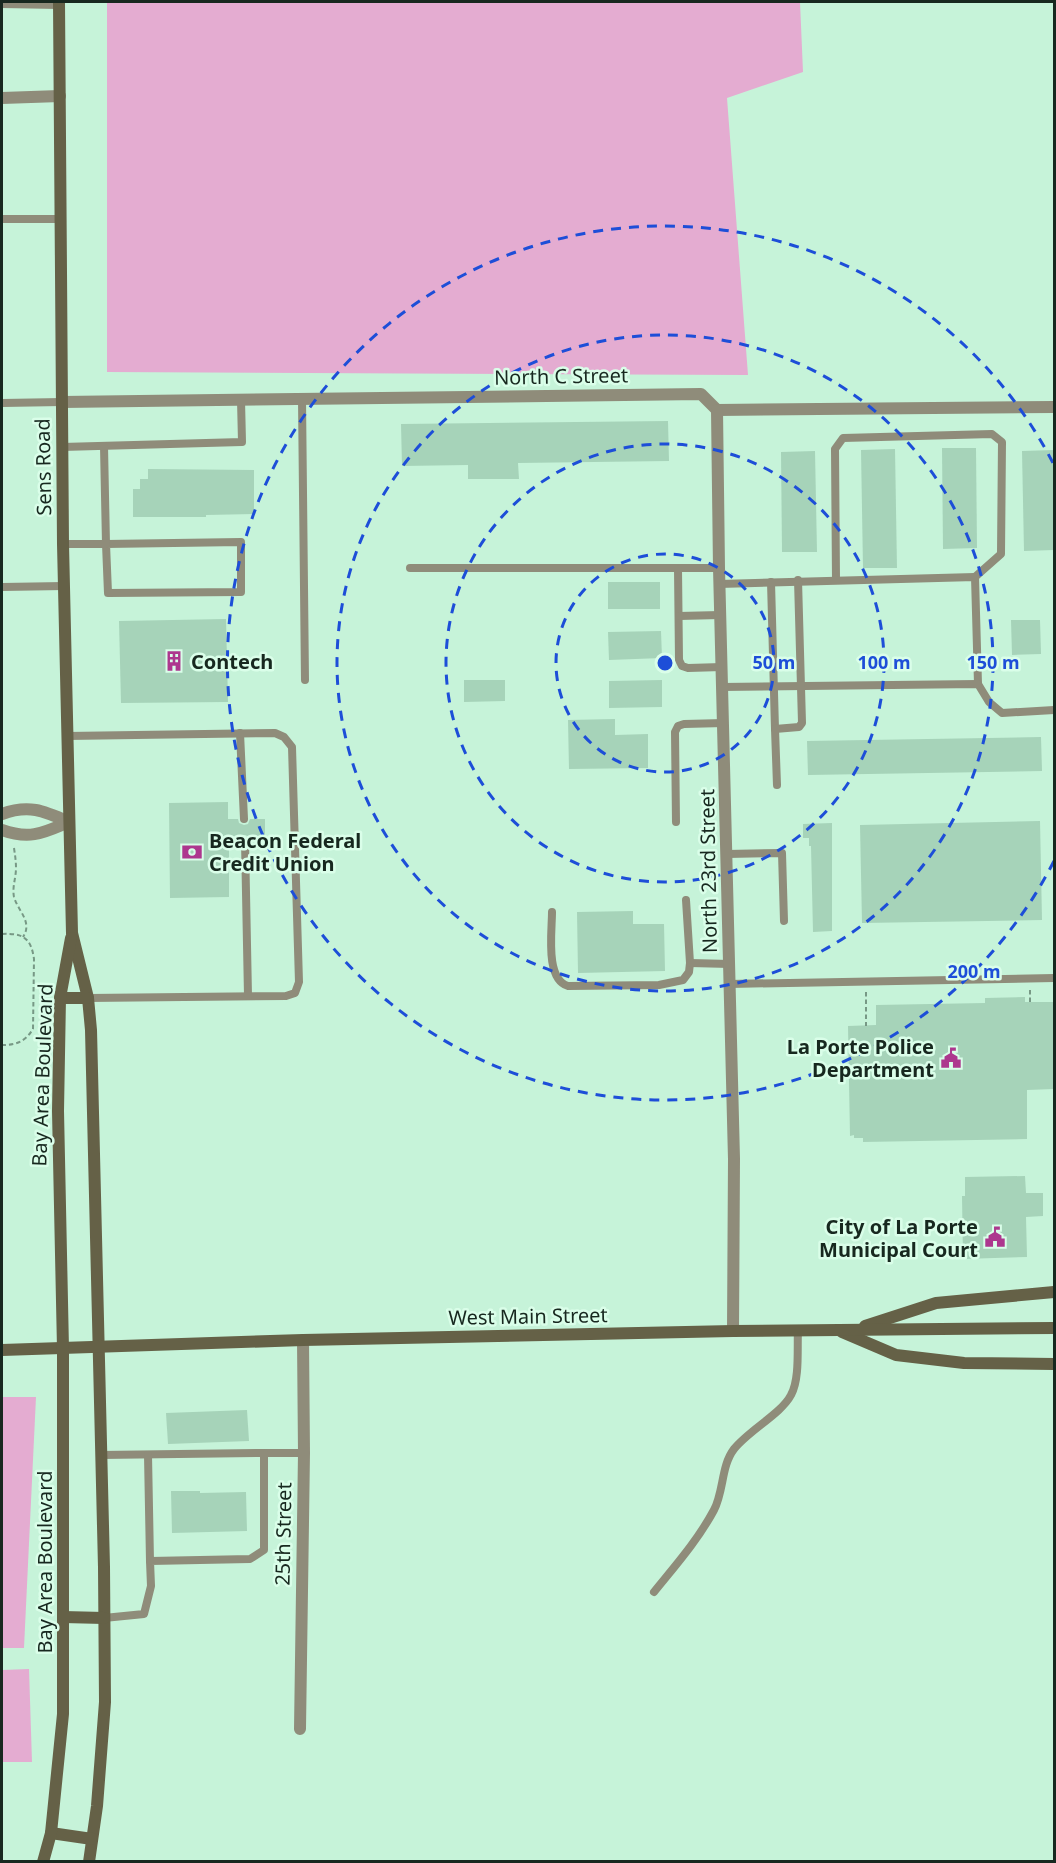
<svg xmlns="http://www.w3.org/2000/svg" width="1056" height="1863" font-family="'Noto Sans',sans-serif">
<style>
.green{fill:#e4acd1}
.building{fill:#a6d3b9}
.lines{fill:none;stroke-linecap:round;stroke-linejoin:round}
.path{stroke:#779885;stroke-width:2;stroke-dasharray:4.5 3;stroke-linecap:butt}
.lane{stroke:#8f8c7a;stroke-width:8}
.street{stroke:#8f8c7a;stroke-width:12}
.secondary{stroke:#656147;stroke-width:12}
.ring{fill:none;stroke:#1d4ed8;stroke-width:3;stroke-dasharray:10 8}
.labels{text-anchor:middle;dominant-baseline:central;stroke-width:5;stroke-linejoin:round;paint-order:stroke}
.street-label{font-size:20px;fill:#17281f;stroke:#dafee9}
.poi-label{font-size:20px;font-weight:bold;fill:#17281f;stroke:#dafee9;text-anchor:start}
.centre{fill:#1d4ed8;stroke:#dafee9;stroke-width:3}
.ring-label{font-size:18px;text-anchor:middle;font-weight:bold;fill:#1d4ed8;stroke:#dafee9;stroke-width:5;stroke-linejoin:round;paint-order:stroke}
</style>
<rect width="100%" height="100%" fill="#c6f3d9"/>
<g class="green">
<path d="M107,2h693l3,70 -76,26 21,277 -641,-3z"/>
<path d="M2,1397h34l-12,251h-22z"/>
<path d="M29,1669l3,93h-30v-92z"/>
</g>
<g class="building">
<path d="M668,421l1,40 -151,2 1,16h-51v-14l-66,1 -1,-42z"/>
<path d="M942,448h34l1,100 -34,1z"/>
<path d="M895,449l2,119h-34l-2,-118z"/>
<path d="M1054,450v100l-30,1 -2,-100z"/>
<path d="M815,451l2,101h-35l-1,-100z"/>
<path d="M148,469l106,1v44l-48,1v2h-73v-28h7v-10h8z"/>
<rect x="608" y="582" width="52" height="27"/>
<path d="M226,619l2,83 -107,1 -2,-82z"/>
<path d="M1011,620h29l1,34 -29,1z"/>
<path d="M661,631l1,27 -53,2 -1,-28z"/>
<path d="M464,680h41v21l-41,1z"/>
<path d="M662,680v27l-53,1v-27z"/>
<path d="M615,719v16l33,-1v34l-79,1 -1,-49z"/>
<path d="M1041,737l1,34 -234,4 -1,-34z"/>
<path d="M228,802v17h10l1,4 5,2 4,-1 2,-5h15v22h-14l-1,-4 -5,-2 -4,1 -2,5h-10v56l-59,1 -1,-95z"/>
<path d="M1040,821l2,99 -180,3 -2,-98z"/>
<path d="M832,823v108l-19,1 -2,-86h-2v-8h-6v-14z"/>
<path d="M633,911v13h31l1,47 -87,2 -1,-61z"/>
<path d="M1025,997v5h29v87l-27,1v49l-164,3v-4h-9v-3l-4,1 -2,-110 28,-1v-20l109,-2v-5z"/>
<path d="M1025,1176l1,17h17v23l-17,1 1,40 -64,2 -1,-63h3v-19z"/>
<path d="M247,1410l2,31 -81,3 -2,-31z"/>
<path d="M171,1491h29v2l46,-1 1,39 -75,2z"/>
</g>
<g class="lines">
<g class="path">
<path d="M14,848c1,7 2,13 2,20 0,10 -4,19 -2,29 4,14 19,25 9,40"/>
<path d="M2,934c20,-1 29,3 32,25l-1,70c-8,13 -17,16 -31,16"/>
<path d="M1030,990v12"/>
<path d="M866,992v34"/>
</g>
<g class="lane">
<path d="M2,4l57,1"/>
<path d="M2,219h59"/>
<path d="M302,399l3,281"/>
<path d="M2,403l60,-1"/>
<path d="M62,447l180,-5 -1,-42"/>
<path d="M241,542v50l-133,1 -2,-49z"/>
<path d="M63,544h43l-2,-98"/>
<path d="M410,568h309"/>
<path d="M678,569l1,91 3,6 6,2 34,-1"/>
<path d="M836,580l-1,-131 8,-11 149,-4 10,8 -1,112 -26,23"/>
<path d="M771,582l4,147"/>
<path d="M719,584l256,-7 3,107"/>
<path d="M2,587l62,-1"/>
<path d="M679,616l41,-1"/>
<path d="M722,687l256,-3 11,18 13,11 52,-3"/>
<path d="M240,733l4,86"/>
<path d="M67,736l208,-3 9,4 8,10 7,235 -4,11 -9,3 -198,2"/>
<path d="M777,785l-2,-56 24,-2 3,-4 -4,-143"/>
<path d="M676,822l-1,-90 3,-6 6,-2 40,-1"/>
<path d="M245,841l3,155"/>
<path d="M727,854l55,-1 2,68"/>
<path d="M552,912c0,20 -7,67 16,74l91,-1 24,-5 6,-8 1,-9 -4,-63"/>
<path d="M690,963l40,1"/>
<path d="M730,984l324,-6"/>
<path d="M264,1453h40"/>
<path d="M101,1455l163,-2v97l-14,9 -100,2 1,25 -7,28 -40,4"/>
<path d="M148,1455l2,106"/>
<path d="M654,1592c21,-26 44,-52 60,-82 10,-19 7,-44 20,-61 15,-19 47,-35 57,-54 9,-16 6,-47 7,-64"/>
</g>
<g class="street">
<path d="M2,98l58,-2"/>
<path d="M62,402l639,-8 16,16 337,-3"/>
<path d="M717,410l2,158 15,591 -1,172"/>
<path d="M2,814c27,-10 42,-3 67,8"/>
<path d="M2,830c28,10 41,3 67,-8"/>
<path d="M300,1729l4,-276 -1,-113"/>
</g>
<g class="secondary">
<path d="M59,2l4,542 9,389 16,65 3,32 13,537 1,135 -8,104 -8,56"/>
<path d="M60,998h28"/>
<path d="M865,1326l71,-23 118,-11"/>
<path d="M842,1332l54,23 68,8 90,1"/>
<path d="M2,1350l301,-10 430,-9 321,-3"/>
<path d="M63,1617l41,1"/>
<path d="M51,1833l41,6"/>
<path d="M43,1862l8,-29 12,-119v-365l-5,-238 2,-113 11,-60"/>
</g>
</g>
<g class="ring">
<circle cx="665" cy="663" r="109"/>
<circle cx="665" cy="663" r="219"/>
<circle cx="665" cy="663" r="328"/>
<path d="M1054 861A437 437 0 1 1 1054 465"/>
</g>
<defs>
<g id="building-bare" transform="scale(1.62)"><path d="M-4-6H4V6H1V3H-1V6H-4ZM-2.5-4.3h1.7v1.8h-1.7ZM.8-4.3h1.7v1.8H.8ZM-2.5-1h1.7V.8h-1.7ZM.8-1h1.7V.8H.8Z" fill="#ad378e" stroke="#dafee9" stroke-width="2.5" paint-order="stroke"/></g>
<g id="bank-bare" transform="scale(1.62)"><path d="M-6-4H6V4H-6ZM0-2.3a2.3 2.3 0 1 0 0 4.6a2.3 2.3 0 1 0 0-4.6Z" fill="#ad378e" stroke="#dafee9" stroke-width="2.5" paint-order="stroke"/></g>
<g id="civic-bare" transform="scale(1.62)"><path d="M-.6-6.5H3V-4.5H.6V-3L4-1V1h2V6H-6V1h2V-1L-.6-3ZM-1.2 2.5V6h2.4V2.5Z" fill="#ad378e" stroke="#dafee9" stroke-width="2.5" paint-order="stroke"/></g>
</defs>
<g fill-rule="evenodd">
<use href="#building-bare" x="174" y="661"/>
<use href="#bank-bare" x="192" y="852"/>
<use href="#civic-bare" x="951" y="1058"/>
<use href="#civic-bare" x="995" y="1237"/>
</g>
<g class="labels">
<g class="street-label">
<text transform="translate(561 376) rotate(-1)">North C Street</text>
<text transform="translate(43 467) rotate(-91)">Sens Road</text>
<text transform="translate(708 871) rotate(-91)">North 23rd Street</text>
<text transform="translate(42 1075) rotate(-88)">Bay Area Boulevard</text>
<text transform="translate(528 1316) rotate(-1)">West Main Street</text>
<text transform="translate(283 1534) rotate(-89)">25th Street</text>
<text transform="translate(44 1562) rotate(-90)">Bay Area Boulevard</text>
</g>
<g class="poi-label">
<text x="191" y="661">Contech</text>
<text x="209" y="840">Beacon Federal<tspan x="209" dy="23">Credit Union</tspan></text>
<text x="934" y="1046" text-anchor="end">La Porte Police<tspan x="934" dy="23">Department</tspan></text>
<text x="978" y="1226" text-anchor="end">City of La Porte<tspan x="978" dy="23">Municipal Court</tspan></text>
</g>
</g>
<circle cx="665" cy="663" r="9" class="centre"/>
<g class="ring-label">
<text x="774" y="669">50 m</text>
<text x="884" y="669">100 m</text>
<text x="993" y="669">150 m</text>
<text x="974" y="978">200 m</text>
</g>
<rect width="1056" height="1863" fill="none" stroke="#17281f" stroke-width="6"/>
</svg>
